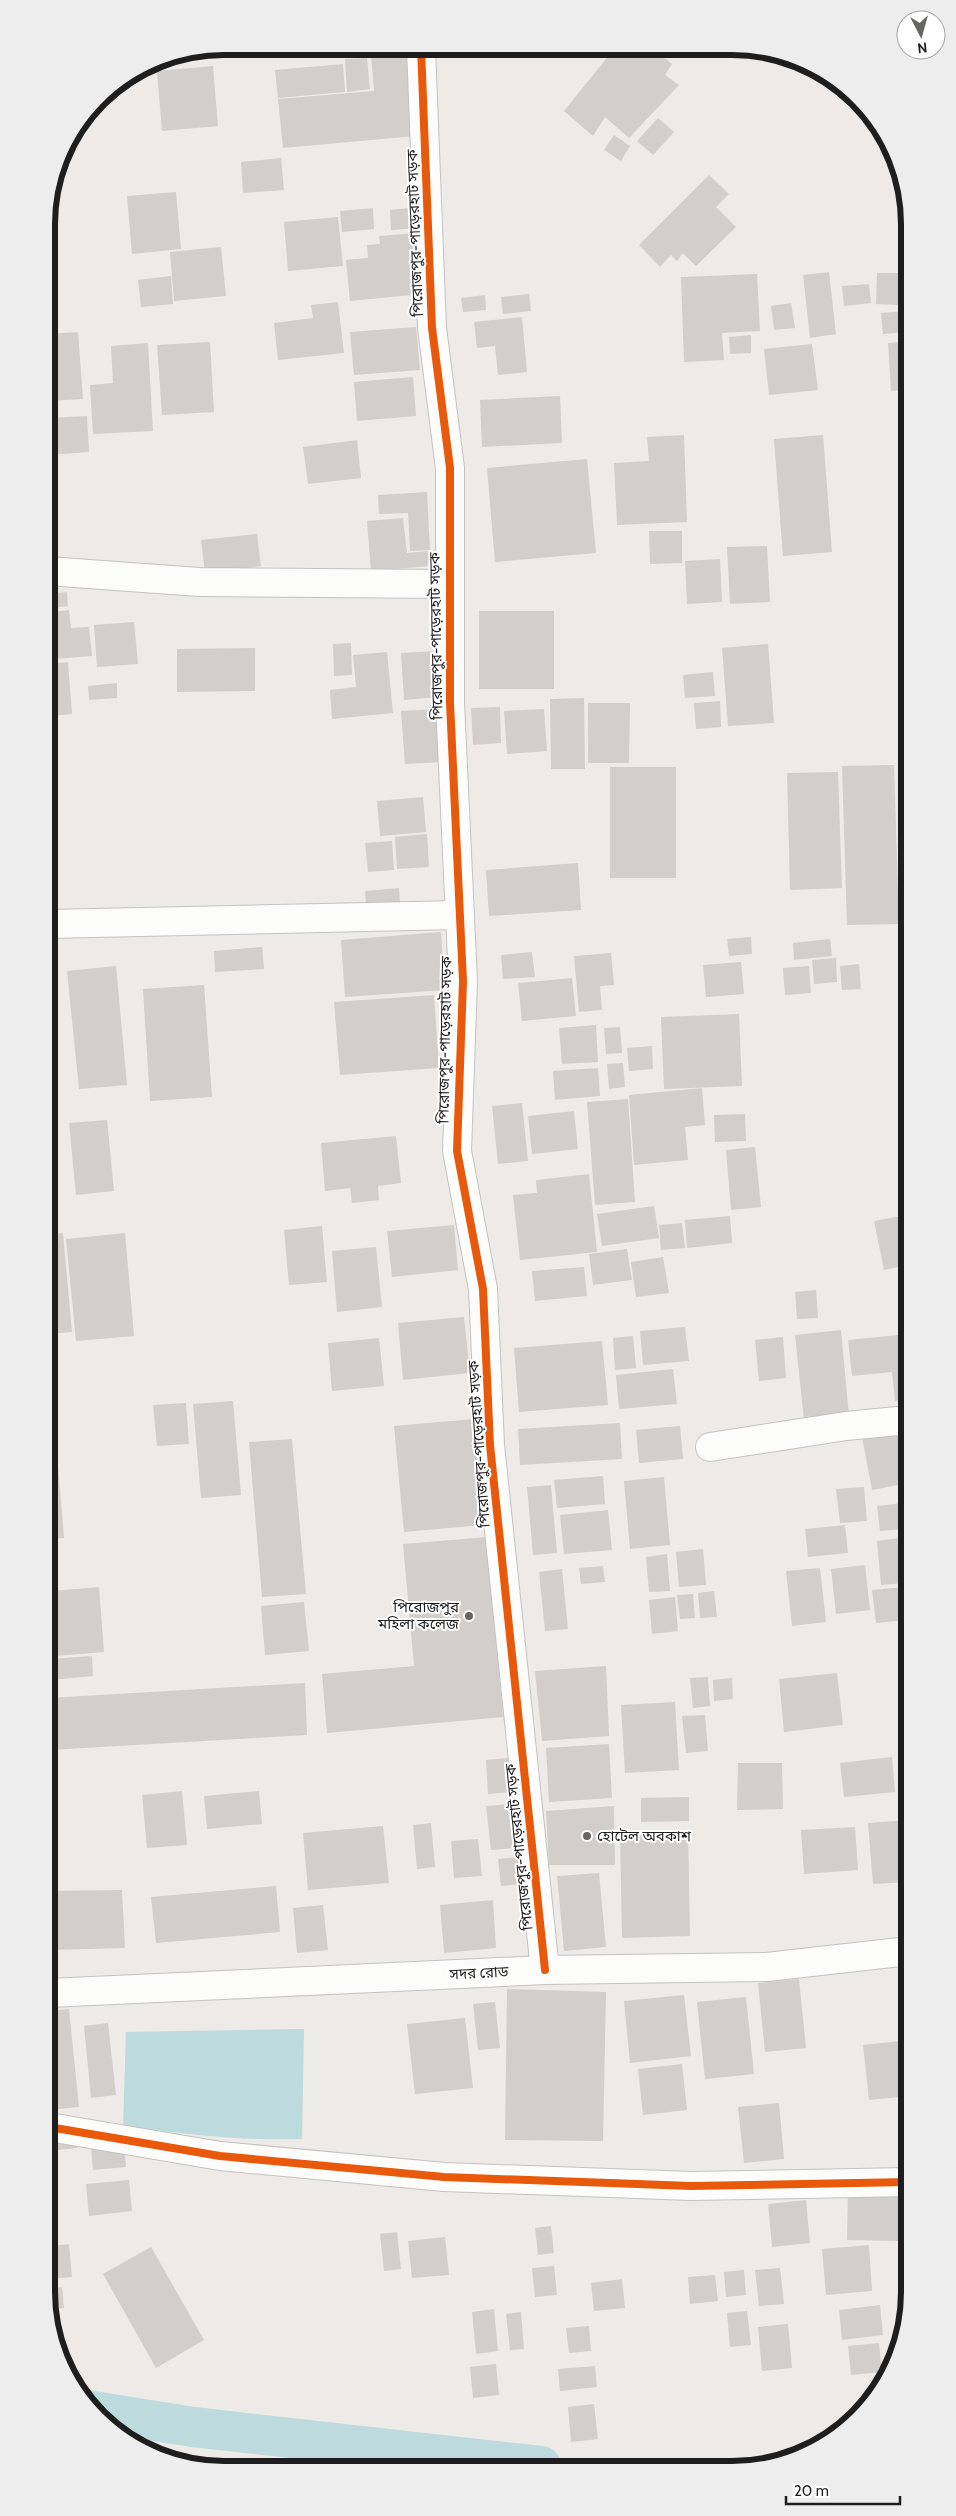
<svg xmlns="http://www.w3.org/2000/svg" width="956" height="2516" font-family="Cabin,'Noto Sans Bengali',sans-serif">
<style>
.water{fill:#bddadd}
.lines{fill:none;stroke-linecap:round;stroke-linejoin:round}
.canal{stroke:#bddadd;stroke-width:40}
.building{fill:#d2cecc}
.minor-casing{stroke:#c4c2c1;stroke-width:30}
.minor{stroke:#fcfcfb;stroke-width:28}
.cycleway-casing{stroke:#fff;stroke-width:11}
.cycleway{stroke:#e8590c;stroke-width:8}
.poi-dot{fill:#666564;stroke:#fff;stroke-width:2}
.labels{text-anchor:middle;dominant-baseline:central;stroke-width:4;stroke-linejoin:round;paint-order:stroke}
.street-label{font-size:15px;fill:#1e1e1e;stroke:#fff}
.poi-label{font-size:15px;fill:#1e1e1e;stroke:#fff;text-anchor:end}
.rim{fill:none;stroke:#1e1e1e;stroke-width:6}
</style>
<rect width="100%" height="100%" fill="#edeae7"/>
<path class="water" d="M304,2029l-2,110c-60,2 -119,-5 -179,-13l3,-94z"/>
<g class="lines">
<path class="canal" d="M93,2411l100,16 348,39"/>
</g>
<g class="building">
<path d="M614,49h41l17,15 -7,11 14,10 -50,53 -24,-21 -12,19 -29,-25z"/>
<path d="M407,52l8,84 -132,12 -5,-49 96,-8 -3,-36z"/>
<path d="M367,58l3,31 -23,3 -2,-33z"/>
<path d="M343,64l2,28 -67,6 -3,-28z"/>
<path d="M213,66l5,60 -56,5 -5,-60z"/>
<path d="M658,118l16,14 -21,23 -16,-14z"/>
<path d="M614,135l16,11 -9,15 -17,-11z"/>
<path d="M281,158l3,32 -41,3 -2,-31z"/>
<path d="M709,175l20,19 -13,13 20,20 -40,39 -13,-13 -6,8 -6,-6 -11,12 -21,-22z"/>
<path d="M176,192l5,57 -49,5 -5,-58z"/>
<path d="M419,207l2,21 -30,2 -1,-20z"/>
<path d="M373,208l1,21 -32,3 -2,-21z"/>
<path d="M338,217l5,49 -55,5 -4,-49z"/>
<path d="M417,233l5,61 -72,7 -4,-41 22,-2 -1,-13 13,-1 -1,-8z"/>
<path d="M221,247l5,49 -52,5 -4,-49z"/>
<path d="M829,272l7,62 -26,4 -7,-63z"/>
<path d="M877,273h22l-1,32 -22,-1z"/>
<path d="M757,274l3,57 -38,2 2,27 -40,2 -3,-85z"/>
<path d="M171,276l2,28 -32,3 -3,-27z"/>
<path d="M869,284l2,19 -27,3 -2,-20z"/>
<path d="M529,294l2,17 -28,3 -2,-17z"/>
<path d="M485,295l1,15 -23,2 -2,-14z"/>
<path d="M338,302l6,51 -66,7 -4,-37 39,-5 -2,-13z"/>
<path d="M791,303l4,25 -21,2 -3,-24z"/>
<path d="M906,311v21l-23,2 -2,-21z"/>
<path d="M522,317l5,55 -29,3 -3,-29 -18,2 -3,-26z"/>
<path d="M416,327l4,43 -66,5 -4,-43z"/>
<path d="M78,332l5,67 -36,2v-67z"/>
<path d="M751,335v18l-21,1 -1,-17z"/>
<path d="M906,341l1,49 -16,1 -3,-48z"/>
<path d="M210,342l4,70 -52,3 -5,-70z"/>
<path d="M148,343l5,88 -60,3 -3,-49 23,-2 -2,-37z"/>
<path d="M812,344l6,46 -49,5 -5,-46z"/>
<path d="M413,377l3,39 -59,5 -3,-39z"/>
<path d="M560,396l2,47 -80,4 -2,-47z"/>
<path d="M87,416l2,36 -42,3v-37z"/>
<path d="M684,435l3,87 -70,3 -3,-62 35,-2 -2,-24z"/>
<path d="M823,435l9,117 -49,4 -9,-117z"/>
<path d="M357,440l4,38 -53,6 -5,-37z"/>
<path d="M587,459l9,94 -101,9 -8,-94z"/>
<path d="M427,492l3,58 -20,1 -2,-38 -29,1 -1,-19z"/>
<path d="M403,518l4,35 22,-2 1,15 -59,5 -4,-50z"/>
<path d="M649,531h33v32l-32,1z"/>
<path d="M257,534l4,32 -56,7 -4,-33z"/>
<path d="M767,546l3,56 -40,2 -3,-57z"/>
<path d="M720,559l2,43 -35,2 -2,-43z"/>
<path d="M67,592l1,14 -17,2 -1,-14z"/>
<path d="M69,610l2,18 18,-1 3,29 -37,3v3l-8,1v-19l7,-1 -2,-31z"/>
<rect x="479" y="611" width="75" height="78"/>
<path d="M47,616h2l2,27h-4z"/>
<path d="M134,622l4,42 -41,3 -3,-42z"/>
<path d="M351,643l1,32 -18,1 -1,-32z"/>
<path d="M768,644l6,79 -46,3 -6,-78z"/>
<path d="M255,648v43l-78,1v-43z"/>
<path d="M435,651l3,46 -34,3 -3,-47z"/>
<path d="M387,652l6,61 -61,6 -2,-29 26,-3 -3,-32z"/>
<path d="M68,662l4,52 -21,2 -3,-52z"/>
<path d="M713,672l2,24 -30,2 -2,-23z"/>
<path d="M117,683v15l-28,2 -1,-14z"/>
<path d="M584,698l1,71h-34l-1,-70z"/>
<path d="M720,701l1,26 -25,2 -2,-26z"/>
<path d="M588,703h42l-1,60h-41z"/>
<path d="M500,707l1,36 -28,2 -2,-37z"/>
<path d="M439,709l4,53 -38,2 -4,-53z"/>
<path d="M544,709l3,42 -40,3 -3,-43z"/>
<path d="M894,765l5,159 -52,1 -5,-159z"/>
<rect x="610" y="767" width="66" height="111"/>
<path d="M838,772l4,116 -52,2 -3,-117z"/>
<path d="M423,797l3,35 -46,4 -3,-35z"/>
<path d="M427,834l2,33 -32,2 -2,-32z"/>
<path d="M392,841l2,29 -26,2 -3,-29z"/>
<path d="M578,863l3,47 -92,6 -3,-46z"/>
<path d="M399,888l1,14 -34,3 -1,-14z"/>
<path d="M441,932l4,58 -100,7 -4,-57z"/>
<path d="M751,937l1,17 -23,2 -2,-17z"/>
<path d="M830,939l2,17 -38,4 -1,-17z"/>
<path d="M262,947l2,22 -49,3 -1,-21z"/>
<path d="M532,952l3,25 -32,2 -2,-24z"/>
<path d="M611,953l3,32 -14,1 2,24 -23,2 -5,-56z"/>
<path d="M836,958l1,24 -23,2 -2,-24z"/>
<path d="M741,962l3,32 -38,3 -3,-32z"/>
<path d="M859,964l2,25 -19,1 -2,-24z"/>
<path d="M116,966l11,119 -48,4 -12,-118z"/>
<path d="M809,966l2,27 -26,2 -2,-27z"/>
<path d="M572,978l4,38 -54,5 -4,-38z"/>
<path d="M204,985l8,112 -62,4 -7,-112z"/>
<path d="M434,995l5,73 -99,7 -6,-73z"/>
<path d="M739,1014l3,72 -78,3 -3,-72z"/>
<path d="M596,1025l2,37 -36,2 -3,-36z"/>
<path d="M620,1027l2,26 -16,1 -2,-26z"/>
<path d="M652,1046l1,23 -24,2 -2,-23z"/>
<path d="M623,1063l2,24 -16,2 -2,-25z"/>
<path d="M598,1068l2,28 -45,4 -2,-29z"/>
<path d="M702,1088l3,37 -20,2 3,33 -54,5 -5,-70z"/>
<path d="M628,1099l7,103 -40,3 -8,-103z"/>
<path d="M522,1103l6,58 -30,3 -6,-58z"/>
<path d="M574,1111l4,38 -46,5 -4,-38z"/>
<path d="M745,1114l1,27 -31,1 -1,-27z"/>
<path d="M107,1120l7,71 -38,4 -7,-72z"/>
<path d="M396,1136l5,47 -23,3 1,14 -27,3 -2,-15 -25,3 -4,-48z"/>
<path d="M755,1147l6,60 -30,3 -5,-60z"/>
<path d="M589,1174l8,78 -77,8 -7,-65 24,-2 -1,-13z"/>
<path d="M48,1203l4,27 -4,1z"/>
<path d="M654,1206l5,32 -57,8 -5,-32z"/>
<path d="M907,1215l1,50 -24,5 -10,-49z"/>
<path d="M730,1216l2,27 -45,5 -2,-28z"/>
<path d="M682,1223l3,25 -24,2 -2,-25z"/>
<path d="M454,1225l4,45 -66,7 -5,-46z"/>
<path d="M322,1226l5,56 -38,3 -5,-55z"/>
<path d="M63,1233l9,99 -24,2v-100z"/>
<path d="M125,1233l9,103 -58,5 -10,-102z"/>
<path d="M376,1247l6,60 -45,5 -5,-61z"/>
<path d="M627,1249l5,31 -39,5 -4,-31z"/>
<path d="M663,1257l6,36 -33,4 -5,-35z"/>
<path d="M584,1267l3,29 -52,5 -3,-30z"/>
<path d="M816,1290l2,28 -21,1 -2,-27z"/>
<path d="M464,1317l6,56 -67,7 -5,-57z"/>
<path d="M685,1327l4,34 -46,4 -3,-34z"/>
<path d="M841,1330l8,86 -45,4 -9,-85z"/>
<path d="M908,1334v65l-13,2 -3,-29 -40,4 -4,-36z"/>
<path d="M633,1336l3,32 -21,2 -2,-32z"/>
<path d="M783,1337l3,41 -27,3 -4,-41z"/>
<path d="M379,1338l5,48 -52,5 -4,-48z"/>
<path d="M602,1341l6,64 -89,7 -5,-64z"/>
<path d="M673,1369l4,35 -58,5 -3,-34z"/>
<path d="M233,1401l8,94 -40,3 -8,-94z"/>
<path d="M186,1403l3,41 -32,2 -4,-41z"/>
<path d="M474,1419l9,106 -79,7 -10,-106z"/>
<path d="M620,1423l2,36 -102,6 -2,-36z"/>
<path d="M680,1426l3,33 -44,4 -3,-33z"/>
<path d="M908,1428v55l-36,7 -10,-53z"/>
<path d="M292,1439l14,155 -44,3 -13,-155z"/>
<path d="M58,1466l6,72 -15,1 -1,-72z"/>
<path d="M603,1476l2,28 -48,4 -3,-28z"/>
<path d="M664,1477l6,68 -40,4 -6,-68z"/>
<path d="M551,1485l6,68 -24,2 -6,-68z"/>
<path d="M864,1487l3,34 -27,2 -4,-34z"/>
<path d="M908,1495v26h-2l-2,-25z"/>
<path d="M903,1503l3,26 -26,2 -3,-25z"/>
<path d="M608,1510l4,40 -48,4 -4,-39z"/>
<path d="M845,1525l3,28 -40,4 -3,-28z"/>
<path d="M487,1537l16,180 -176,16 -5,-59 92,-8 -11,-122z"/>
<path d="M900,1538l5,45 -24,2 -4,-44z"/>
<path d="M703,1549l3,36 -27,2 -3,-35z"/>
<path d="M904,1550h4v27h-1z"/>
<path d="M667,1554l3,37 -21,1 -3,-35z"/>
<path d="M865,1565l5,45 -34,4 -5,-45z"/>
<path d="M603,1566l2,16 -24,2 -2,-16z"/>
<path d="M820,1568l6,54 -34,4 -6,-55z"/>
<path d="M562,1569l6,60 -23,2 -6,-59z"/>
<path d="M99,1587l5,65 -48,4 -5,-65z"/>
<path d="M904,1587l3,33 -31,3 -4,-33z"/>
<path d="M714,1591l3,26 -17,1 -2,-25z"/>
<path d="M693,1594l2,24 -15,1 -3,-24z"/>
<path d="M675,1597l3,34 -26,3 -3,-34z"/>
<path d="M304,1602l5,49 -44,4 -4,-49z"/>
<path d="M903,1631h5v45h-1z"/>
<path d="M92,1656l1,20 -42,4 -2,-21z"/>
<path d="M606,1666l3,70 -67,5 -7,-70z"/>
<path d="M837,1673l6,52 -59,7 -5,-53z"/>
<path d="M708,1677l2,29 -17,2 -3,-30z"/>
<path d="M732,1678l1,21 -19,2 -1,-21z"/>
<path d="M305,1683l2,52 -258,15v-52z"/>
<path d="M675,1702l4,68 -54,3 -4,-68z"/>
<path d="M705,1715l3,36 -22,2 -4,-37z"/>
<path d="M909,1727v28l-6,1 -3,-28z"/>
<path d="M609,1744l3,54 -63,4 -3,-54z"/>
<path d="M892,1757l3,35 -51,5 -4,-34z"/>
<path d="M508,1758l3,34 -23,2 -2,-34z"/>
<path d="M738,1763h44l1,46 -46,1z"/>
<path d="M182,1791l5,54 -40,3 -5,-53z"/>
<path d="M259,1791l3,33 -55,5 -3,-33z"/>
<path d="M689,1797v24l-48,1v-24z"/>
<path d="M511,1804l4,44 -24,2 -5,-44z"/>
<path d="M614,1806l1,59h-66l-3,-54z"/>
<path d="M909,1820v62l-36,2 -5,-61z"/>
<path d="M431,1823l4,44 -18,2 -4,-44z"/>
<path d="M383,1826l6,57 -81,7 -5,-57z"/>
<path d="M855,1827l3,43 -54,4 -3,-44z"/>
<path d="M688,1832l2,104 -68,2 -2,-105z"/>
<path d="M478,1839l4,37 -28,2 -3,-37z"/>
<path d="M519,1857l3,27 -21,2 -3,-27z"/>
<path d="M599,1873l7,74 -42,4 -7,-75z"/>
<path d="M276,1886l4,46 -124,11 -5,-46z"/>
<path d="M122,1890l3,58 -76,2v-59z"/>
<path d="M493,1900l3,48 -52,5 -4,-48z"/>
<path d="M323,1905l5,45 -31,3 -4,-45z"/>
<path d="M799,1979l7,69 -41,4 -7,-69z"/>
<path d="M507,1989l99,3 -3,149 -98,-1z"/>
<path d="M684,1995l7,61 -61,7 -6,-62z"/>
<path d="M746,1997l8,77 -49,5 -8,-77z"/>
<path d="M495,2002l5,46 -22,2 -5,-46z"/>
<path d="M69,2009l10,98 -30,3v-99z"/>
<path d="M465,2018l8,70 -58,6 -8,-70z"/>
<path d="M108,2023l8,72 -25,3 -7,-72z"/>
<path d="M909,2040v56l-40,4 -6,-55z"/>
<path d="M682,2064l5,46 -44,5 -5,-46z"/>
<path d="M779,2103l5,56 -40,4 -6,-56z"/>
<path d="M75,2135l2,13 -28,3v-13z"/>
<path d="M124,2145l2,22 -33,3 -2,-21z"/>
<path d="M129,2180l3,31 -43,5 -3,-32z"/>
<path d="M848,2191h52l-1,50 -52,-1z"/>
<path d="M806,2200l4,43 -38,4 -4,-43z"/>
<path d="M551,2226l3,27 -16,2 -3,-27z"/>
<path d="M397,2232l4,37 -17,2 -4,-37z"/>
<path d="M445,2237l4,38 -37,3 -4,-37z"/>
<path d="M69,2244l3,33 -22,2v-33z"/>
<path d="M869,2245l3,46 -46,4 -4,-46z"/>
<path d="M151,2247l53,93 -48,28 -53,-94z"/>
<path d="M554,2266l3,29 -22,2 -3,-29z"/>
<path d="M780,2268l4,36 -25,2 -4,-36z"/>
<path d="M744,2270l2,25 -20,2 -2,-25z"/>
<path d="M715,2275l3,26 -28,3 -2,-27z"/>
<path d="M622,2279l3,29 -31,3 -3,-28z"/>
<path d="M62,2287l2,21 -14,2v-21z"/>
<path d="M880,2305l3,30 -41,5 -3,-30z"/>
<path d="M494,2309l4,42 -22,3 -4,-42z"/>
<path d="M747,2311l4,34 -21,2 -3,-34z"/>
<path d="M521,2312l3,37 -14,1 -4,-36z"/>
<path d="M788,2324l4,44 -30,3 -4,-44z"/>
<path d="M589,2326l2,25 -22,2 -3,-25z"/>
<path d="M879,2343l3,29 -31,3 -3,-29z"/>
<path d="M496,2364l3,31 -26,3 -3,-31z"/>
<path d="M595,2366l2,21 -37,4 -2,-22z"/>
<path d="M594,2404l4,35 -27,3 -3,-35z"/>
</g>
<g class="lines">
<g class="minor-casing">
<g id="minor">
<path d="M421,48l11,280 18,140v235l13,278 -6,170 26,138 7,156 55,525"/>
<path d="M47,571l152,11 250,2"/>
<path d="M48,924l410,-9"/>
<path d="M710,1447l136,-21 62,-6"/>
<path d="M49,1993l496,-23 222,-3 142,-16"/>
<path d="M49,2127l171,29 224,21 247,9 218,-4"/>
</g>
</g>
<use href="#minor" class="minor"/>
<g class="cycleway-casing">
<g id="cycleway">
<path d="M421,48l11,280 18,140v235l13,278 -6,170 26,138 7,156 55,525"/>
<path d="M49,2127l171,29 224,21 247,9 218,-4"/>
</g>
</g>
<use href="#cycleway" class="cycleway"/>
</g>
<g class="poi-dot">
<circle cx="469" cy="1616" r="5"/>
<circle cx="587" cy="1836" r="5"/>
</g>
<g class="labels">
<g class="street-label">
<text transform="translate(415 233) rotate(-92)">পিরোজপুর-পাড়েরহাট সড়ক</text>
<text transform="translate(436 636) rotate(-91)">পিরোজপুর-পাড়েরহাট সড়ক</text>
<text transform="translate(445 1040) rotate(-89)">পিরোজপুর-পাড়েরহাট সড়ক</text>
<text transform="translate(479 1444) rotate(-94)">পিরোজপুর-পাড়েরহাট সড়ক</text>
<text transform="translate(519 1847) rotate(-96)">পিরোজপুর-পাড়েরহাট সড়ক</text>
<text transform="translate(479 1973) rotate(-3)">সদর রোড</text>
</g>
<g class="poi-label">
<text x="459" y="1607">পিরোজপুর<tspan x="459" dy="17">মহিলা কলেজ</tspan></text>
<text x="597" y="1836" text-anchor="start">হোটেল অবকাশ</text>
</g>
</g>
<path d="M0 0H956V2516H0ZM224 55H732A169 169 0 0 1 901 224V2292A169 169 0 0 1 732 2461H224A169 169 0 0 1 55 2292V224A169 169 0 0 1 224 55Z" fill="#ededed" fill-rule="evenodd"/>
<path class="rim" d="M224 55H732A169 169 0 0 1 901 224V2292A169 169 0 0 1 732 2461H224A169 169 0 0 1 55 2292V224A169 169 0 0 1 224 55Z"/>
<g transform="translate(921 35) rotate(174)"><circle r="24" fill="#ffffff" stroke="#a5a5a5"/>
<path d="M0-4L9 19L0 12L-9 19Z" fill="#666564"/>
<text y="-8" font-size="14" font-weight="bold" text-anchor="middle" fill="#1e1e1e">N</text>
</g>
<path d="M786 2496v8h114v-8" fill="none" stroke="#1e1e1e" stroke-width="2.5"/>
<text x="794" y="2496" font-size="15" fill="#1e1e1e" stroke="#ffffff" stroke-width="4" paint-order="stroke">20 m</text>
</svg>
